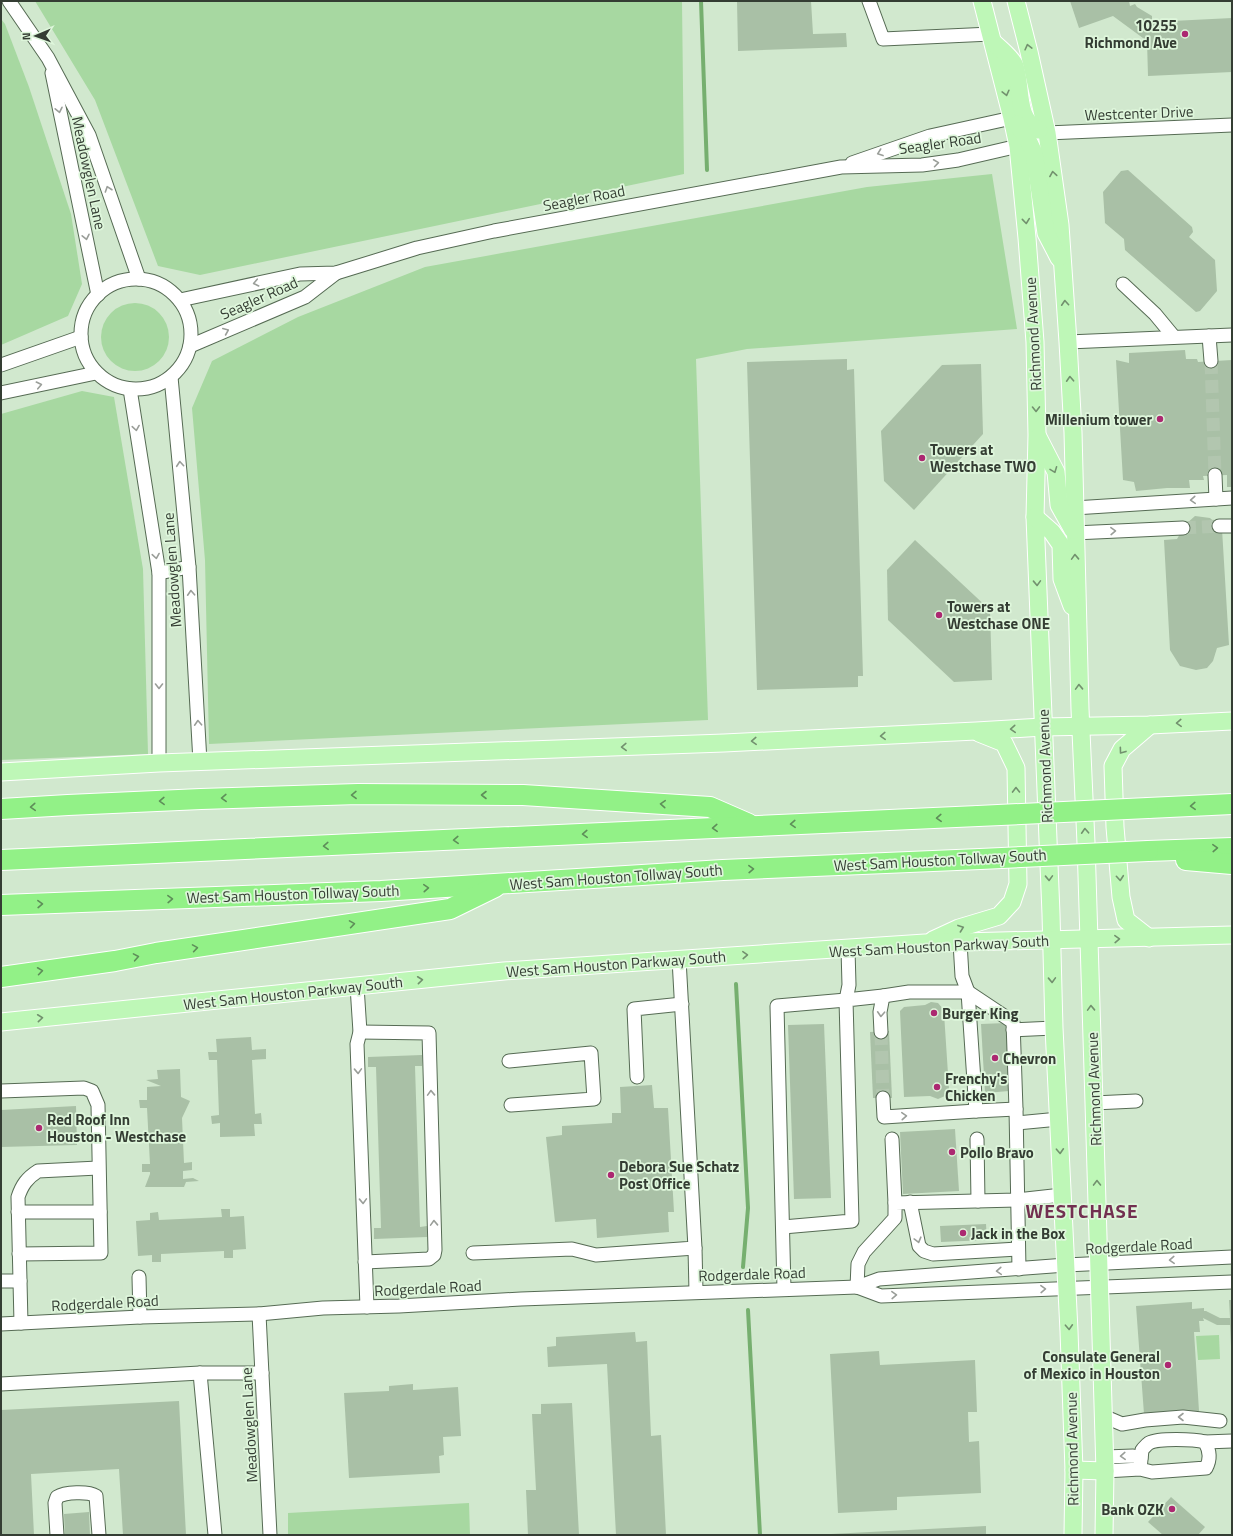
<svg xmlns="http://www.w3.org/2000/svg" width="1233" height="1536" font-family="'Titillium Web',sans-serif">
<style>
.green{fill:#a7d8a1}
.lines{fill:none;stroke-linecap:round;stroke-linejoin:round}
.stream{stroke:#76af6f;stroke-width:4}
.building{fill:#a9c0a6}
.minor-tunnel{stroke:#b2c6af;stroke-width:13;stroke-dasharray:13 6;stroke-linecap:butt}
.minor-casing{stroke:#566b54;stroke-width:15}
.major-casing{stroke:#fff;stroke-width:19}
.highway-casing{stroke:#fff;stroke-width:22}
.minor{stroke:#fff;stroke-width:13}
.major{stroke:#bef7b7;stroke-width:17}
.highway{stroke:#92f187;stroke-width:20}
.highway-bridge-casing{stroke:#fff;stroke-width:22;stroke-linecap:butt}
.highway-bridge{stroke:#92f187;stroke-width:20}
.oneway{stroke:#72916e}
.oneway2{stroke:#9a9e99}
.oneway3{stroke:#5e8e59}
.poi-dot{fill:#ac2871;stroke:#def6db;stroke-width:1.5}
.labels{text-anchor:middle;dominant-baseline:central;stroke-width:3.5;stroke-linejoin:round;paint-order:stroke}
.poi-label{font-size:15px;font-weight:bold;fill:#343d33;stroke:#def6db;text-anchor:start}
.street-label{font-size:15px;fill:#343d33;stroke:#def6db}
.district-label{font-size:19px;font-weight:bold;letter-spacing:1px;fill:#723050;stroke:#def6db}
</style>
<rect width="100%" height="100%" fill="#d1e8ce"/>
<g class="green">
<path d="M35,1h647l2,173 -484,101 -42,-9 -63,-166z"/>
<path d="M1,19l4,5 24,63 42,127 11,70 -14,32 -67,29z"/>
<path d="M992,174l25,155 -270,20 -51,10 12,361 -499,24 -4,-184 -13,-152 20,-47 86,-44 127,-50 442,-80z"/>
<circle cx="135" cy="337" r="34"/>
<path d="M82,391l32,6 29,172 5,185 -147,6v-346z"/>
<path d="M1219,1335l1,24 -22,1 -2,-24z"/>
<path d="M469,1503l1,32h-182v-22z"/>
</g>
<g class="lines">
<g class="stream">
<path d="M701,1l6,169"/>
<path d="M736,984l12,224 -5,59"/>
<path d="M748,1310l12,225"/>
</g>
</g>
<g class="building">
<path d="M737,1h74l2,33 33,-1 1,14 -109,4z"/>
<path d="M1070,1h59l1,5 5,-2 2,3 15,9v6l80,-4v54l-84,4 -1,-35 -34,-25 -34,12z"/>
<path d="M1128,170l64,57 1,5 -4,5 26,23 2,31 -17,20 -4,1 -71,-62 -1,-11 -19,-16 -2,-31 18,-21z"/>
<path d="M1185,350l1,9h11l1,3 34,-2v127h-5v-12l-24,1 1,4h-15l1,8h-23l-31,3 -2,-9 -11,-2 -7,-120 13,3v-10z"/>
<path d="M847,359v11l7,-1 9,307h-5v11l-101,3 -10,-328z"/>
<path d="M981,364l2,70 -69,76 -30,-29 -3,-50 61,-66z"/>
<path d="M1195,516l15,2 12,11 7,116 -12,3 -4,13 -6,7 -11,2 -16,-4 -10,-16 -6,-110 13,-1 8,-14z"/>
<path d="M915,540l75,70 2,70 -38,2 -66,-62 -1,-50z"/>
<path d="M931,1002l7,1 5,6 1,4 5,76 -4,7 -7,3 -8,-3 -26,1 -4,-86 4,-4 21,-2z"/>
<path d="M1006,1023l3,68 -24,2 -4,-69z"/>
<path d="M824,1024l7,174 -37,1 -6,-174z"/>
<path d="M889,1031l3,67h-19l-3,-66z"/>
<path d="M251,1037l1,13 14,-1v10l-14,1 3,54 6,-1 1,11h-8l1,12 -35,1v-14l-8,1 -1,-8 8,-1 -2,-55h-8l-1,-8h9l-1,-13z"/>
<path d="M422,1055v11h-7l5,161 7,-1v11l-53,2v-11h7l-5,-161h-8v-10z"/>
<path d="M180,1069l1,28 9,4 -8,17 2,45 8,-1v8l-9,1v8l10,-1 6,3 -13,1 -2,5h-39l5,-13v-2h-8v-8h8l-3,-56h-7l-1,-8h8v-13l14,-1 -15,-6 12,-1 -1,-9z"/>
<path d="M652,1085l2,23h14l6,104h-6l1,20 -72,6 -1,-19 -41,3 -9,-85 16,-2v-9l50,-3v-10h9l-1,-26z"/>
<path d="M76,1106l1,39 -76,2v-37z"/>
<path d="M955,1129l4,62 -56,3 -3,-62z"/>
<path d="M221,1209h9v8l14,-1 2,33 -13,1v8h-9v-7l-63,3v8h-9v-7l-14,1 -2,-35 14,-1v-7l8,-1 1,8 63,-3z"/>
<path d="M986,1224l1,16 -46,2 -1,-16z"/>
<path d="M1229,1300h3v46h-1l-1,-21h-13l-14,-7 1,3h-5l1,11h-6l5,79 -55,3 -8,-108 56,-4v7l12,-1v3h2l14,7h10z"/>
<path d="M635,1332l1,10 11,-1 4,95 10,-1 5,100h-50l-9,-171 -59,3 -1,-20 9,-1v-9z"/>
<path d="M879,1351l1,14 95,-5 2,52h-9l1,30 10,-1 2,52 -84,4v13l-59,3 -8,-159z"/>
<path d="M413,1384v6l45,-3 3,49 -18,1 1,18 -5,1 1,17 -91,5 -5,-85 45,-2v-5z"/>
<path d="M179,1401l7,134h-63l-4,-66 -88,5 3,61h-33v-125z"/>
<path d="M572,1403l7,132h-51l-2,-45h10l-4,-76h9v-10z"/>
<path d="M1171,1497l34,30 -7,8h-35l-15,-13z"/>
<path d="M89,1512l1,23h-25l-1,-21z"/>
<path d="M986,1526v9h-155v-1z"/>
</g>
<g class="lines">
<g class="minor-tunnel">
<path d="M1211,361l4,114"/>
<path d="M1183,528l36,-2"/>
<path d="M881,1032l2,66"/>
</g>
<g class="minor-casing">
<g id="minor">
<path d="M9,1l39,57 41,77 50,144"/>
<path d="M869,1l14,38 108,-5"/>
<path d="M52,73l46,222"/>
<path d="M1047,133l185,-8"/>
<path d="M852,163l78,-27 82,-18"/>
<circle cx="136" cy="334" r="55"/>
<path d="M1123,284l32,30 19,23"/>
<path d="M180,300l120,-26 36,-1 81,-25 77,-17 347,-64 81,-2 36,-5 60,-14"/>
<path d="M1209,336l2,25"/>
<path d="M1068,342l164,-7"/>
<path d="M190,346l115,-49 31,-24"/>
<path d="M1,365l80,-28"/>
<path d="M171,377l18,190 11,195"/>
<path d="M130,389l29,184v190"/>
<path d="M1,393l95,-20"/>
<path d="M1215,475l1,24"/>
<path d="M1074,508l158,-10"/>
<path d="M1219,526h13"/>
<path d="M1074,533l109,-5"/>
<path d="M159,573l30,-6"/>
<path d="M960,942l2,34 6,16 8,119 40,-2"/>
<path d="M357,986l3,46 -3,12 10,263"/>
<path d="M1013,1030l41,-2"/>
<path d="M360,1032l69,1 6,217 -1,5 -5,4 -64,3"/>
<path d="M881,1032l-1,-20 3,-16"/>
<path d="M509,1061l82,-8 3,46 -83,6"/>
<path d="M637,1077l-3,-68 48,-5"/>
<path d="M1,1091l83,-3 8,3 6,14 3,148 -82,1"/>
<path d="M883,1098l1,19 92,-6"/>
<path d="M1094,1103l42,-2"/>
<path d="M1017,1123l42,-4"/>
<path d="M892,1139l3,64"/>
<path d="M977,1139l1,62"/>
<path d="M910,1202l9,44 5,5 9,3 85,-5"/>
<path d="M18,1212h82"/>
<path d="M783,1227l69,-6 -6,-221 37,-4 26,-4h59l45,30 3,87 3,160"/>
<path d="M695,1248l1,44"/>
<path d="M473,1253l99,-4 24,6 99,-7 -16,-289"/>
<path d="M139,1277l1,40"/>
<path d="M1,1281h19"/>
<path d="M857,1287l24,9 351,-14"/>
<path d="M857,1287l1,-23 6,-12 31,-34v-15l122,-3 45,-5"/>
<path d="M784,1289l-7,-283 69,-6 3,-15 -1,-36"/>
<path d="M259,1314l11,221"/>
<path d="M21,1323l-3,-126c4,-12 9,-19 20,-26l60,-3"/>
<path d="M1,1324l139,-7 119,-3 64,-6 76,-2 122,-7 336,-12 22,-8 187,-14 166,-8"/>
<path d="M200,1373l15,162"/>
<path d="M1,1384l199,-11h62"/>
<path d="M1103,1416l19,8 23,-4 38,-3 37,4"/>
<path d="M1205,1442l27,-1"/>
<path d="M1105,1457l28,-1 8,2"/>
<path d="M1105,1471l35,-2 12,3 54,-4c5,-9 4,-17 -1,-26 -11,-3 -47,-4 -56,1 -3,2 -5,5 -7,7l-2,19"/>
<path d="M57,1535l-2,-32 2,-6c8,-5 31,-6 39,-1l3,39"/>
</g>
</g>
<g class="major-casing">
<g id="major">
<path d="M982,1l30,117 6,28 9,92 8,104 2,93 -2,82 16,397 3,114 15,303 5,139 -1,65"/>
<path d="M1016,1l13,51 18,81 13,92 8,117 5,90 7,277 6,134 8,260 11,368 -1,64"/>
<path d="M994,43c5,5 19,16 21,23 7,20 0,55 24,64"/>
<path d="M1017,124l11,16 6,13 12,80 13,25"/>
<path d="M1038,437l18,35 3,33 14,25"/>
<path d="M1035,517l17,15 9,13 1,34 10,27"/>
<path d="M1,772l158,-9 565,-20 252,-12 67,-4 107,-2 82,-4"/>
<path d="M1149,938l-23,-18 -5,-23 -6,-70 -2,-61 9,-17 28,-24"/>
<path d="M933,940l26,-12 40,-12 13,-14 6,-18 -2,-116 -12,-25 -25,-10"/>
<path d="M1,1022l503,-51 421,-28 307,-8"/>
<path d="M1074,1470l31,1"/>
</g>
</g>
<g class="highway-casing">
<g id="highway">
<path d="M1148,808l84,-4"/>
<path d="M1,809l67,-4 133,-6 157,-5 165,1 187,12 39,17"/>
<path d="M1148,851l84,-3"/>
<path d="M1,860l977,-44"/>
<path d="M1186,860l46,4"/>
<path d="M1,905l380,-14 342,-21 257,-11"/>
<path d="M1,977l114,-16 41,-8 294,-44 45,-22"/>
</g>
</g>
<use href="#minor" class="minor"/>
<use href="#major" class="major"/>
<use href="#highway" class="highway"/>
<g class="highway-bridge-casing">
<g id="highway-bridge">
<path d="M978,816l170,-8"/>
<path d="M980,859l168,-8"/>
</g>
</g>
<use href="#highway-bridge" class="highway-bridge"/>
</g>
<defs><path id="oneway-chevron" d="M-2-3.5L2.5 0L-2 3.5" fill="none" stroke-width="1.6" stroke-linecap="round" stroke-linejoin="round"/></defs>
<g class="oneway">
<use href="#oneway-chevron" transform="translate(1028 47) rotate(-104)"/>
<use href="#oneway-chevron" transform="translate(1006 93) rotate(76)"/>
<use href="#oneway-chevron" transform="translate(1053 174) rotate(-99)"/>
<use href="#oneway-chevron" transform="translate(1026 221) rotate(84)"/>
<use href="#oneway-chevron" transform="translate(1065 303) rotate(-94)"/>
<use href="#oneway-chevron" transform="translate(1070 379) rotate(-93)"/>
<use href="#oneway-chevron" transform="translate(1036 409) rotate(89)"/>
<use href="#oneway-chevron" transform="translate(1054 470) rotate(69)"/>
<use href="#oneway-chevron" transform="translate(1075 557) rotate(-92)"/>
<use href="#oneway-chevron" transform="translate(1037 583) rotate(88)"/>
<use href="#oneway-chevron" transform="translate(1079 687) rotate(-92)"/>
<use href="#oneway-chevron" transform="translate(1179 723) rotate(177)"/>
<use href="#oneway-chevron" transform="translate(1013 729) rotate(176)"/>
<use href="#oneway-chevron" transform="translate(883 736) rotate(177)"/>
<use href="#oneway-chevron" transform="translate(754 741) rotate(177)"/>
<use href="#oneway-chevron" transform="translate(624 747) rotate(178)"/>
<use href="#oneway-chevron" transform="translate(1122 751) rotate(126)"/>
<use href="#oneway-chevron" transform="translate(1016 790) rotate(-91)"/>
<use href="#oneway-chevron" transform="translate(1085 831) rotate(-93)"/>
<use href="#oneway-chevron" transform="translate(1049 878) rotate(88)"/>
<use href="#oneway-chevron" transform="translate(1120 878) rotate(85)"/>
<use href="#oneway-chevron" transform="translate(961 928) rotate(-20)"/>
<use href="#oneway-chevron" transform="translate(1117 939) rotate(-2)"/>
<use href="#oneway-chevron" transform="translate(745 955) rotate(-3)"/>
<use href="#oneway-chevron" transform="translate(420 980) rotate(-6)"/>
<use href="#oneway-chevron" transform="translate(1052 980) rotate(88)"/>
<use href="#oneway-chevron" transform="translate(1091 1008) rotate(-92)"/>
<use href="#oneway-chevron" transform="translate(40 1018) rotate(-6)"/>
<use href="#oneway-chevron" transform="translate(1060 1151) rotate(87)"/>
<use href="#oneway-chevron" transform="translate(1097 1183) rotate(-91)"/>
<use href="#oneway-chevron" transform="translate(1069 1327) rotate(87)"/>
</g>
<g class="oneway2">
<use href="#oneway-chevron" transform="translate(59 110) rotate(78)"/>
<use href="#oneway-chevron" transform="translate(880 153) rotate(160)"/>
<use href="#oneway-chevron" transform="translate(936 163) rotate(-8)"/>
<use href="#oneway-chevron" transform="translate(108 189) rotate(-109)"/>
<use href="#oneway-chevron" transform="translate(86 237) rotate(78)"/>
<use href="#oneway-chevron" transform="translate(256 283) rotate(168)"/>
<use href="#oneway-chevron" transform="translate(226 331) rotate(-23)"/>
<use href="#oneway-chevron" transform="translate(39 385) rotate(-12)"/>
<use href="#oneway-chevron" transform="translate(136 428) rotate(81)"/>
<use href="#oneway-chevron" transform="translate(180 464) rotate(-95)"/>
<use href="#oneway-chevron" transform="translate(1193 500) rotate(176)"/>
<use href="#oneway-chevron" transform="translate(1113 531) rotate(-2)"/>
<use href="#oneway-chevron" transform="translate(156 556) rotate(81)"/>
<use href="#oneway-chevron" transform="translate(191 593) rotate(-93)"/>
<use href="#oneway-chevron" transform="translate(159 686) rotate(90)"/>
<use href="#oneway-chevron" transform="translate(198 723) rotate(-93)"/>
<use href="#oneway-chevron" transform="translate(881 1014) rotate(93)"/>
<use href="#oneway-chevron" transform="translate(358 1071) rotate(88)"/>
<use href="#oneway-chevron" transform="translate(431 1093) rotate(-92)"/>
<use href="#oneway-chevron" transform="translate(904 1116) rotate(-4)"/>
<use href="#oneway-chevron" transform="translate(363 1201) rotate(88)"/>
<use href="#oneway-chevron" transform="translate(434 1223) rotate(-92)"/>
<use href="#oneway-chevron" transform="translate(918 1240) rotate(75)"/>
<use href="#oneway-chevron" transform="translate(1172 1260) rotate(177)"/>
<use href="#oneway-chevron" transform="translate(999 1271) rotate(176)"/>
<use href="#oneway-chevron" transform="translate(1043 1289) rotate(-2)"/>
<use href="#oneway-chevron" transform="translate(894 1295) rotate(-2)"/>
<use href="#oneway-chevron" transform="translate(1181 1417) rotate(180)"/>
<use href="#oneway-chevron" transform="translate(1123 1456) rotate(177)"/>
</g>
<g class="oneway3">
<use href="#oneway-chevron" transform="translate(354 795) rotate(179)"/>
<use href="#oneway-chevron" transform="translate(484 795) rotate(-180)"/>
<use href="#oneway-chevron" transform="translate(224 798) rotate(178)"/>
<use href="#oneway-chevron" transform="translate(162 801) rotate(178)"/>
<use href="#oneway-chevron" transform="translate(663 804) rotate(-176)"/>
<use href="#oneway-chevron" transform="translate(1193 806) rotate(177)"/>
<use href="#oneway-chevron" transform="translate(33 807) rotate(176)"/>
<use href="#oneway-chevron" transform="translate(939 818) rotate(177)"/>
<use href="#oneway-chevron" transform="translate(793 824) rotate(177)"/>
<use href="#oneway-chevron" transform="translate(715 828) rotate(177)"/>
<use href="#oneway-chevron" transform="translate(585 834) rotate(177)"/>
<use href="#oneway-chevron" transform="translate(456 840) rotate(177)"/>
<use href="#oneway-chevron" transform="translate(326 846) rotate(177)"/>
<use href="#oneway-chevron" transform="translate(1215 848) rotate(-3)"/>
<use href="#oneway-chevron" transform="translate(751 869) rotate(-2)"/>
<use href="#oneway-chevron" transform="translate(426 888) rotate(-4)"/>
<use href="#oneway-chevron" transform="translate(170 899) rotate(-2)"/>
<use href="#oneway-chevron" transform="translate(40 904) rotate(-2)"/>
<use href="#oneway-chevron" transform="translate(352 924) rotate(-9)"/>
<use href="#oneway-chevron" transform="translate(195 948) rotate(-9)"/>
<use href="#oneway-chevron" transform="translate(136 957) rotate(-10)"/>
<use href="#oneway-chevron" transform="translate(40 971) rotate(-8)"/>
</g>
<g class="poi-dot">
<circle cx="1185" cy="34" r="4"/>
<circle cx="1160" cy="419" r="4"/>
<circle cx="922" cy="458" r="4"/>
<circle cx="939" cy="615" r="4"/>
<circle cx="934" cy="1013" r="4"/>
<circle cx="995" cy="1058" r="4"/>
<circle cx="937" cy="1087" r="4"/>
<circle cx="39" cy="1128" r="4"/>
<circle cx="952" cy="1152" r="4"/>
<circle cx="611" cy="1175" r="4"/>
<circle cx="963" cy="1233" r="4"/>
<circle cx="1168" cy="1365" r="4"/>
<circle cx="1172" cy="1509" r="4"/>
</g>
<g class="labels">
<g class="poi-label">
<text x="1177" y="25" text-anchor="end">10255<tspan x="1177" dy="17">Richmond Ave</tspan></text>
<text x="1152" y="419" text-anchor="end">Millenium tower</text>
<text x="930" y="449">Towers at<tspan x="930" dy="17">Westchase TWO</tspan></text>
<text x="947" y="606">Towers at<tspan x="947" dy="17">Westchase ONE</tspan></text>
<text x="942" y="1013">Burger King</text>
<text x="1003" y="1058">Chevron</text>
<text x="945" y="1078">Frenchy's<tspan x="945" dy="17">Chicken</tspan></text>
<text x="47" y="1119">Red Roof Inn<tspan x="47" dy="17">Houston - Westchase</tspan></text>
<text x="960" y="1152">Pollo Bravo</text>
<text x="619" y="1166">Debora Sue Schatz<tspan x="619" dy="17">Post Office</tspan></text>
<text x="971" y="1233">Jack in the Box</text>
<text x="1160" y="1356" text-anchor="end">Consulate General<tspan x="1160" dy="17">of Mexico in Houston</tspan></text>
<text x="1164" y="1509" text-anchor="end">Bank OZK</text>
</g>
<g class="street-label">
<text transform="translate(1139 113) rotate(-2)">Westcenter Drive</text>
<text transform="translate(940 143) rotate(-8)">Seagler Road</text>
<text transform="translate(89 173) rotate(78)">Meadowglen Lane</text>
<text transform="translate(584 198) rotate(-11)">Seagler Road</text>
<text transform="translate(259 298) rotate(-24)">Seagler Road</text>
<text transform="translate(1033 334) rotate(-93)">Richmond Avenue</text>
<text transform="translate(172 570) rotate(-94)">Meadowglen Lane</text>
<text transform="translate(1045 766) rotate(-92)">Richmond Avenue</text>
<text transform="translate(940 860) rotate(-3)">West Sam Houston Tollway South</text>
<text transform="translate(616 877) rotate(-4)">West Sam Houston Tollway South</text>
<text transform="translate(293 894) rotate(-2)">West Sam Houston Tollway South</text>
<text transform="translate(939 946) rotate(-3)">West Sam Houston Parkway South</text>
<text transform="translate(616 964) rotate(-4)">West Sam Houston Parkway South</text>
<text transform="translate(293 993) rotate(-6)">West Sam Houston Parkway South</text>
<text transform="translate(1094 1089) rotate(-92)">Richmond Avenue</text>
<text transform="translate(1139 1246) rotate(-3)">Rodgerdale Road</text>
<text transform="translate(752 1274) rotate(-2)">Rodgerdale Road</text>
<text transform="translate(428 1288) rotate(-3)">Rodgerdale Road</text>
<text transform="translate(105 1303) rotate(-3)">Rodgerdale Road</text>
<text transform="translate(249 1425) rotate(-93)">Meadowglen Lane</text>
<text transform="translate(1072 1449) rotate(-91)">Richmond Avenue</text>
</g>
<g class="district-label">
<text x="1082" y="1210">WESTCHASE</text>
</g>
</g>
<rect width="1233" height="1536" fill="none" stroke="#343d33" stroke-width="4"/>
<g transform="translate(36 36) rotate(268)" stroke="#def6db" stroke-width="3" paint-order="stroke">
<path d="M0-3L7 15L0 10L-7 15Z" fill="#343d33"/>
<text y="-6" font-size="11" font-weight="bold" text-anchor="middle" fill="#343d33">N</text>
</g>
</svg>
